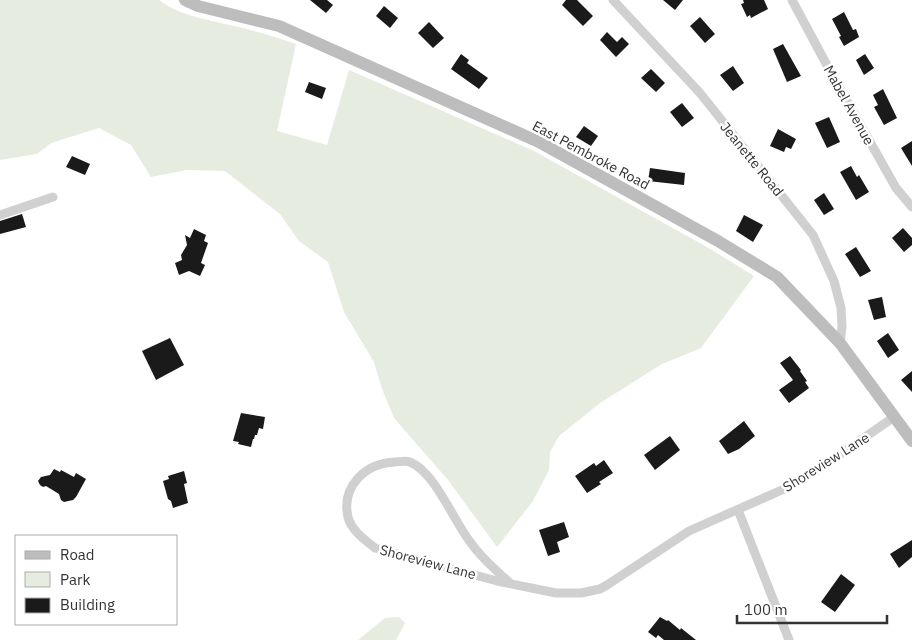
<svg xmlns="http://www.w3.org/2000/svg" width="912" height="640" font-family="'IBM Plex Sans',sans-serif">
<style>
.green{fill:#e6ecdf}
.building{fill:#1a1a1a}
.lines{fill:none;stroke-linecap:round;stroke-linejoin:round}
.street{stroke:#d0d0d0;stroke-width:9}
.secondary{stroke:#bdbdbd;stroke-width:12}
.labels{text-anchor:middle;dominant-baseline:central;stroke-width:5;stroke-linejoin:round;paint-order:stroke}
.street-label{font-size:14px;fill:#333;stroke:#fff}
</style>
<rect width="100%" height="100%" fill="#fff"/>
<g class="green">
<path d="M0,0h159c19,15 47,19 70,25 23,5 45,11 67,19l-19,87 50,14 22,-75 185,81 173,96 47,29 -53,72 -39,16 -62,39 -41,33 -9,16 -1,18 -16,31 -36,46 -49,-67 -54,-62 -12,-29 -8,-27 -30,-50 -16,-50 -29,-21 -19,-27 -55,-43 -38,-1 -36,7 -20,-32 -32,-17 -48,15 -14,11 -37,6z"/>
<path d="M399,617l6,6 -9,17h-38l27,-22z"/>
</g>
<g class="building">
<path d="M310,0h17l6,5 -7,8z"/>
<path d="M566,0h11l16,16 -10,10 -21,-21z"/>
<path d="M663,0h20l-8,10z"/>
<path d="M743,0h21l4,9 -17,9 -1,-3 -3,2 -6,-13 3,-1z"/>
<path d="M384,6l14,12 -8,10 -14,-12z"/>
<path d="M844,12l9,18 3,-1 3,8 -15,9 -5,-9 2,-1 -9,-17z"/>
<path d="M700,17l15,17 -10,9 -15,-17z"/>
<path d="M429,22l15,16 -11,10 -15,-15z"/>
<path d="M607,32l10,10 5,-5 7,7 -13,13 -16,-17z"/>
<path d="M783,44l18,32 -14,6 -14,-33z"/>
<path d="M461,54l8,6 -2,3 21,15 -9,11 -28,-20z"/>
<path d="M865,54l9,14 -10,7 -8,-15z"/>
<path d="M733,66l11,17 -11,8 -13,-16z"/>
<path d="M651,69l14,14 -9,9 -15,-14z"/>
<path d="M309,82l17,6 -4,11 -17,-7z"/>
<path d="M883,89l14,29 -13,7 -10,-18 4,-2 -5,-10z"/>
<path d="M682,103l12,15 -12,9 -12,-15z"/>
<path d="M829,117l11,25 -13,6 -12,-25z"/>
<path d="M584,126l14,10 -7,10 -15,-9z"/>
<path d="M778,129l18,10 -5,10 -5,-2 -2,5 -14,-6z"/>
<path d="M912,141v25l-11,-18z"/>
<path d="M72,156l18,8 -5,11 -19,-8z"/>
<path d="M851,166l6,11 2,-2 10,17 -13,8 -16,-28z"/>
<path d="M650,168l35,5 -1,12 -36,-4z"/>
<path d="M824,193l10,16 -10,6 -10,-15z"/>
<path d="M22,214l4,13 -26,7v-13z"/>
<path d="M744,215l19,10 -10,17 -17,-11z"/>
<path d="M903,228l9,10v7l-8,7 -12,-14z"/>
<path d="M194,229l12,6 -2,6 4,2 -7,20 4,2 -5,11 -11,-5 -10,4 -4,-12 7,-3 -1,-5 6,-10 -2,-10 5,3z"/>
<path d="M856,247l15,24 -11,6 -15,-23z"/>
<path d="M882,297l4,20 -12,3 -6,-20z"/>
<path d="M888,333l11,17 -11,8 -11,-17z"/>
<path d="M170,338l14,27 -28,15 -14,-29z"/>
<path d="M790,356l11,14 -1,1 7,10 -2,1 4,6 -20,15 -10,-13 14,-10 -13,-17z"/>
<path d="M912,371v21l-11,-12z"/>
<path d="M241,413l24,4 -2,12 -4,-1 -2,7h-2l-1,4h-1l-2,8 -13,-3 1,-2 -6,-1z"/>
<path d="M744,421l11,15 -16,13 -11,5 -9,-13z"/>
<path d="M670,436l10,14 -25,20 -11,-15z"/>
<path d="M604,460l9,13 -14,9 2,2 -14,9 -12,-17 19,-13 2,3z"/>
<path d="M54,469l6,3 1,-2 13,7 2,-4 10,6 -10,18 -3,3 -9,2 -3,-2 -2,-6 -13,-8 -3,1 -3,-2 -2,-4 3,-4 9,-2z"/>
<path d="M184,471l3,12 -3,1 4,19 -15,5 -2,-7 -3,-2 -5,-18 6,-2 -1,-3z"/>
<path d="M564,522l5,15 -12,5 3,10 -12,4 -9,-26z"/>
<path d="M912,540v17l-13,11 -9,-14z"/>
<path d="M841,574l14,11 -20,27 -14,-10z"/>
<path d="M660,617l7,4 1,-1 12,10 1,-2 15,12h-32l-6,-5 -2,3 -8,-6z"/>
</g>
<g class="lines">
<g class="street">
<path d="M613,0l87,93 113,142 21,46 7,27 1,19 -2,16"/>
<path d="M792,0l37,69 67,119 16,19"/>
<path d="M0,215l53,-18"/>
<path d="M738,510l51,130"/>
<path d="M511,584c-14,-13 -29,-25 -40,-41 -17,-21 -36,-71 -61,-81 -4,-2 -11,0 -15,0 -29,1 -54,24 -47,55 3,13 17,23 27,31l122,33 59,12h25l19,-4 7,-4 82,-54 95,-42 38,-22 72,-50"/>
</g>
<path class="secondary" d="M185,0l13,6 81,20 260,116 179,99 59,36 63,66 72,98"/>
</g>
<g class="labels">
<g class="street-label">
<text transform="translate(849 105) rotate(61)">Mabel Avenue</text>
<text transform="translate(591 155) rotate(28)">East Pembroke Road</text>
<text transform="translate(752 159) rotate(51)">Jeanette Road</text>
<text transform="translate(826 462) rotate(-32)">Shoreview Lane</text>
<text transform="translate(428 562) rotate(15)">Shoreview Lane</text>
</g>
</g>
<rect x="15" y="535" width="162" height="90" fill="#ffffff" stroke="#adadad"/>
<rect x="25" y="551" width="25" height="8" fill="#bdbdbd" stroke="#adadad"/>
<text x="60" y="560" font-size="15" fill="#333333">Road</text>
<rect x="25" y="572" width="25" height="15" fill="#e6ecdf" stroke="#adadad"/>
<text x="60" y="585" font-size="15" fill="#333333">Park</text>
<rect x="25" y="598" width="25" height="15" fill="#1a1a1a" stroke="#adadad"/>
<text x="60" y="610" font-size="15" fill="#333333">Building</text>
<path d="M737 615v8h150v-8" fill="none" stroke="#333333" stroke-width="2.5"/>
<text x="744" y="615" font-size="15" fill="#333333" stroke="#ffffff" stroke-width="4" paint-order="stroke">100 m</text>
</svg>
